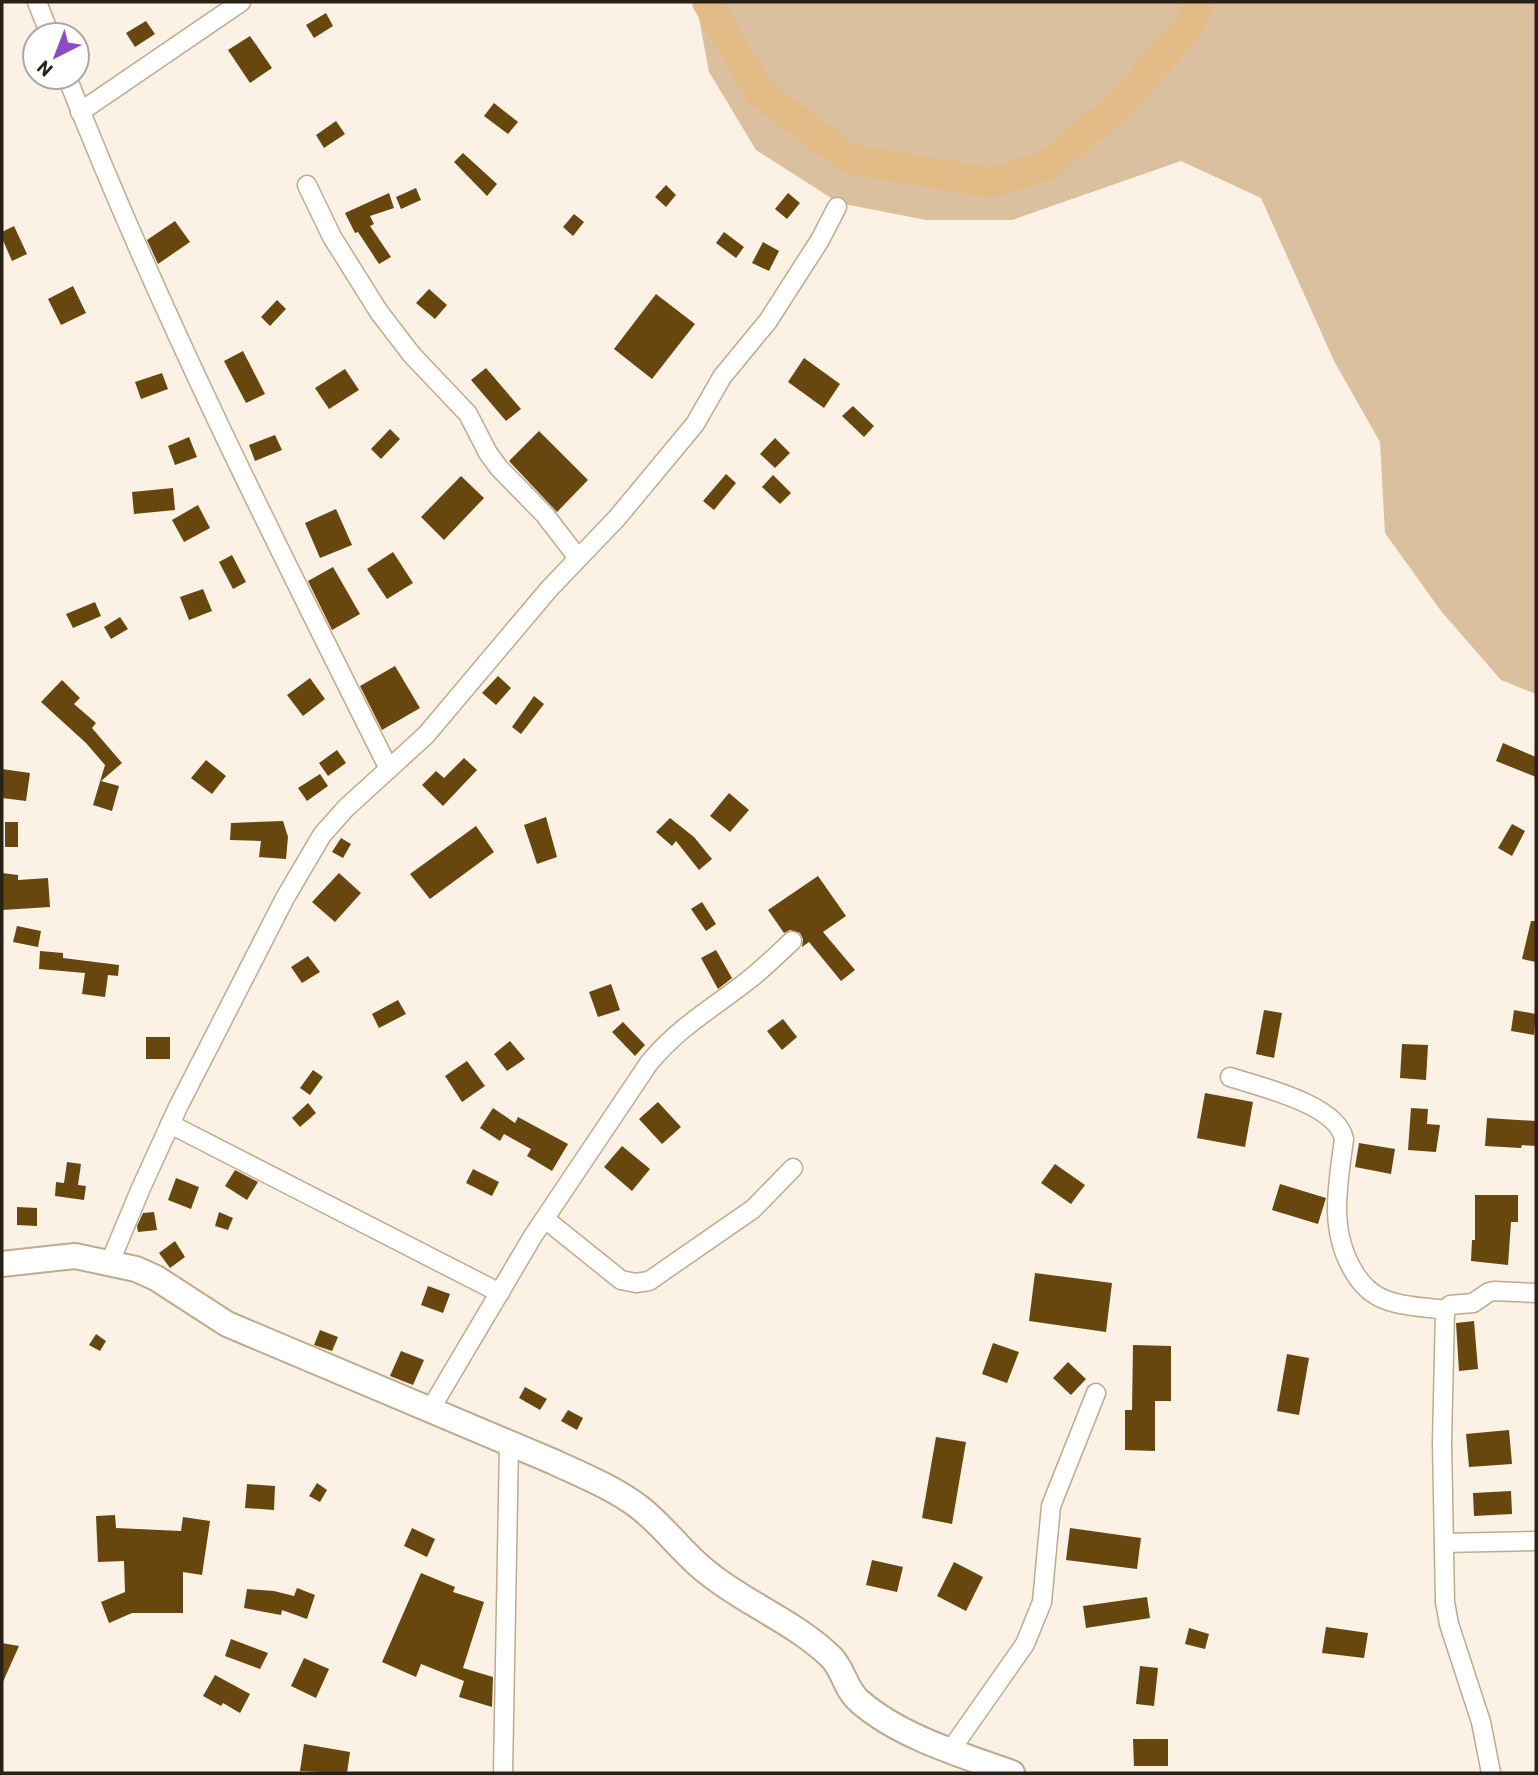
<svg xmlns="http://www.w3.org/2000/svg" width="1538" height="1775" font-family="Barlow,sans-serif">
<style>
.green{fill:#dac09f}
.lines{fill:none;stroke-linecap:round;stroke-linejoin:round}
.river{stroke:#e2bb86;stroke-width:30}
.building{fill:#68470f}
.minor-casing{stroke:#c0aa8c;stroke-width:21}
.secondary-casing{stroke:#c0aa8c;stroke-width:28}
.minor{stroke:#fff;stroke-width:18}
.secondary{stroke:#fff;stroke-width:24}
</style>
<rect width="100%" height="100%" fill="#fbf2e5"/>
<path class="green" d="M696,2h840v692l-35,-14 -60,-69 -56,-78 -5,-91 -46,-81 -73,-163 -80,-37 -169,59h-86l-87,-17 -83,-53 -47,-78z"/>
<g class="lines">
<path class="river" d="M707,2l53,91 89,66 143,24 55,-18 73,-61 70,-79 8,-23"/>
</g>
<g class="building">
<path d="M326,13l7,13 -19,12 -8,-13z"/>
<path d="M146,21l9,13 -20,13 -9,-14z"/>
<path d="M250,36l22,32 -22,15 -22,-33z"/>
<path d="M494,103l24,19 -10,12 -24,-18z"/>
<path d="M336,121l9,13 -21,14 -8,-13z"/>
<path d="M463,153l34,31 -10,12 -33,-34z"/>
<path d="M666,185l10,10 -10,12 -11,-10z"/>
<path d="M416,188l5,12 -20,9 -5,-12z"/>
<path d="M389,193l5,15 -24,8 4,8 -4,2 21,31 -12,7 -21,-32 -3,1 -10,-20z"/>
<path d="M788,193l12,10 -13,16 -12,-10z"/>
<path d="M574,214l10,8 -11,14 -10,-9z"/>
<path d="M175,221l15,21 -32,22 -11,-24z"/>
<path d="M14,226l13,28 -15,7 -10,-23v-6z"/>
<path d="M724,232l20,15 -8,11 -20,-15z"/>
<path d="M763,242l16,9 -10,20 -17,-8z"/>
<path d="M73,286l13,27 -25,12 -13,-26z"/>
<path d="M429,289l18,16 -12,14 -19,-16z"/>
<path d="M656,294l39,30 -43,55 -38,-30z"/>
<path d="M277,300l9,9 -16,17 -9,-9z"/>
<path d="M243,351l22,43 -19,9 -22,-42z"/>
<path d="M804,358l36,26 -16,24 -36,-26z"/>
<path d="M486,368l35,41 -15,12 -35,-41z"/>
<path d="M345,369l14,21 -30,19 -14,-21z"/>
<path d="M162,373l6,16 -27,10 -6,-17z"/>
<path d="M853,406l21,20 -10,11 -22,-21z"/>
<path d="M390,429l10,10 -19,20 -10,-10z"/>
<path d="M539,431l49,49 -31,32 -48,-51z"/>
<path d="M275,435l7,15 -27,11 -6,-16z"/>
<path d="M189,437l8,20 -22,8 -7,-19z"/>
<path d="M775,438l15,15 -15,15 -15,-14z"/>
<path d="M726,474l10,9 -22,27 -11,-9z"/>
<path d="M773,475l18,18 -11,11 -18,-17z"/>
<path d="M461,476l23,22 -40,42 -23,-23z"/>
<path d="M173,488l2,22 -41,4 -2,-22z"/>
<path d="M198,505l12,23 -26,14 -12,-22z"/>
<path d="M336,509l16,36 -32,13 -15,-35z"/>
<path d="M393,552l20,31 -26,16 -20,-30z"/>
<path d="M232,555l14,27 -13,7 -14,-27z"/>
<path d="M333,567l27,47 -28,16 -24,-49z"/>
<path d="M203,589l9,22 -23,9 -9,-23z"/>
<path d="M95,602l6,14 -28,12 -7,-14z"/>
<path d="M120,617l8,12 -17,10 -7,-12z"/>
<path d="M395,666l25,42 -38,22 -22,-44z"/>
<path d="M498,676l13,12 -15,17 -14,-12z"/>
<path d="M310,678l15,21 -22,17 -16,-21z"/>
<path d="M62,680l18,18 -6,6 22,19 -4,5 30,35 -21,18 18,5 -7,25 -19,-6 12,-40 -19,-22 -45,-41z"/>
<path d="M534,696l10,8 -23,30 -9,-7z"/>
<path d="M1503,743l33,14v20l-40,-16z"/>
<path d="M337,750l9,13 -18,13 -9,-13z"/>
<path d="M464,758l13,12 -34,36 -21,-21 14,-14 8,7z"/>
<path d="M206,760l20,16 -14,18 -21,-16z"/>
<path d="M2,769l28,4 -4,28 -24,-3z"/>
<path d="M320,774l8,12 -21,15 -9,-13z"/>
<path d="M729,793l20,17 -19,22 -20,-16z"/>
<path d="M546,817l11,40 -20,7 -13,-39z"/>
<path d="M670,818l24,19 18,22 -13,11 -23,-29 -4,5 -16,-14z"/>
<path d="M283,821l5,16 -2,22 -27,-2 2,-16 -31,-1 1,-17z"/>
<rect x="5" y="822" width="13" height="25"/>
<path d="M1512,824l13,7 -13,25 -14,-8z"/>
<path d="M476,826l18,26 -64,47 -20,-25z"/>
<path d="M341,838l10,6 -8,14 -11,-6z"/>
<path d="M2,873l16,2v5l30,-2 2,29 -48,3z"/>
<path d="M339,873l22,20 -26,29 -23,-20z"/>
<path d="M818,876l28,40 -23,16 32,38 -14,11 -32,-39 -7,5 1,-8 -3,-6 -10,-3 -6,3 -16,-23z"/>
<path d="M702,902l14,22 -10,7 -15,-22z"/>
<path d="M1531,921h5v41l-14,-3z"/>
<path d="M17,926l24,5 -3,16 -25,-5z"/>
<path d="M716,950l16,28 -14,11 -17,-31z"/>
<path d="M40,951l23,2v5l56,7 -1,11 -10,-1 -3,22 -23,-3 3,-21 -46,-4z"/>
<path d="M308,956l12,16 -18,11 -11,-16z"/>
<path d="M611,984l9,26 -22,7 -9,-25z"/>
<path d="M398,1000l8,14 -27,14 -7,-14z"/>
<path d="M1264,1010l18,3 -8,45 -18,-4z"/>
<path d="M1514,1010l22,4 -2,21 -23,-4z"/>
<path d="M783,1019l14,18 -15,13 -15,-19z"/>
<path d="M623,1022l22,23 -10,11 -23,-24z"/>
<rect x="146" y="1037" width="24" height="22"/>
<path d="M510,1041l15,18 -18,12 -13,-17z"/>
<path d="M1402,1044l26,1 -2,35 -26,-2z"/>
<path d="M467,1061l18,25 -23,16 -17,-26z"/>
<path d="M313,1070l10,7 -13,18 -10,-7z"/>
<path d="M1205,1093l48,9 -8,45 -48,-9z"/>
<path d="M658,1102l23,25 -19,17 -23,-25z"/>
<path d="M308,1103l8,10 -16,14 -8,-9z"/>
<path d="M493,1108l22,15 3,-6 50,27 -16,27 -25,-15 4,-7 -27,-15 -4,7 -20,-13z"/>
<path d="M1411,1108l17,1 -1,15 13,1 -4,27 -28,-2z"/>
<path d="M1487,1118l49,3v25l-14,-1 -1,3 -36,-2z"/>
<path d="M1359,1143l36,6 -4,25 -36,-7z"/>
<path d="M622,1146l28,23 -18,22 -28,-24z"/>
<path d="M67,1162l14,2 -3,21 8,1 -2,14 -29,-4 1,-14 8,1z"/>
<path d="M1055,1164l30,21 -14,19 -30,-21z"/>
<path d="M473,1169l26,13 -7,14 -26,-13z"/>
<path d="M235,1170l23,12 -11,18 -22,-14z"/>
<path d="M176,1178l23,9 -8,22 -23,-9z"/>
<path d="M1280,1184l46,14 -8,26 -46,-14z"/>
<path d="M1475,1195h43v27h-7l-3,43 -37,-4 1,-21h3z"/>
<path d="M17,1207l20,1v18l-20,-1z"/>
<path d="M154,1212l3,18 -19,2 -1,-6 6,-13z"/>
<path d="M219,1212l14,6 -5,12 -13,-4z"/>
<path d="M175,1241l10,16 -15,11 -11,-15z"/>
<path d="M1035,1273l77,10 -6,49 -77,-11z"/>
<path d="M428,1286l22,8 -7,19 -22,-8z"/>
<path d="M1474,1321l4,48 -19,2 -3,-48z"/>
<path d="M320,1330l18,7 -6,14 -18,-6z"/>
<path d="M96,1334l10,7 -6,10 -11,-6z"/>
<path d="M993,1343l26,9 -12,31 -25,-9z"/>
<path d="M1133,1345l38,1v55h-16v50l-30,-1v-40h7z"/>
<path d="M401,1351l23,9 -11,25 -23,-9z"/>
<path d="M1287,1354l22,4 -10,57 -22,-4z"/>
<path d="M1068,1362l18,17 -15,16 -18,-17z"/>
<path d="M525,1387l22,12 -7,11 -21,-12z"/>
<path d="M568,1410l15,8 -6,12 -16,-9z"/>
<path d="M1509,1430l3,34 -43,3 -3,-33z"/>
<path d="M936,1437l30,5 -14,82 -30,-6z"/>
<path d="M317,1483l10,7 -7,12 -11,-6z"/>
<path d="M247,1484l28,2 -1,24 -29,-2z"/>
<path d="M1511,1491l1,23 -38,2 -1,-23z"/>
<path d="M115,1515l1,13 65,3 2,-14 27,4 -8,54 -19,-3v41h-51l-23,10 -8,-21 24,-10 -1,-31 -26,1 -2,-46z"/>
<path d="M412,1528l23,11 -8,18 -23,-11z"/>
<path d="M1070,1528l71,10 -4,31 -71,-9z"/>
<path d="M872,1560l31,7 -6,25 -31,-7z"/>
<path d="M954,1562l29,15 -17,34 -29,-15z"/>
<path d="M421,1573l34,14 -2,5 31,10 -21,66 30,9 -1,30 -33,-10 5,-16 -43,-17 -5,13 -34,-15z"/>
<path d="M297,1588l18,7 -8,24 -25,-9 -1,5 -37,-7 3,-19 27,2 20,5z"/>
<path d="M1147,1597l3,21 -64,10 -3,-22z"/>
<path d="M1326,1627l42,6 -4,25 -42,-5z"/>
<path d="M1189,1628l20,6 -4,15 -20,-5z"/>
<path d="M231,1639l37,14 -8,16 -35,-13z"/>
<path d="M2,1643l17,3 -17,38z"/>
<path d="M304,1658l25,11 -13,29 -25,-12z"/>
<path d="M1140,1666l18,2 -4,38 -18,-2z"/>
<path d="M215,1675l35,19 -10,19 -17,-10 -2,3 -18,-10z"/>
<path d="M1133,1739h35v27h-34z"/>
<path d="M304,1744l46,8 -3,21 -47,-2z"/>
</g>
<g class="lines">
<g class="minor-casing">
<g id="minor">
<path d="M37,2l13,33"/>
<path d="M67,77c93,237 208,465 322,692"/>
<path d="M80,112l161,-110"/>
<path d="M307,185l25,52 47,75 33,43 56,59 20,39 11,15 46,47 33,43"/>
<path d="M1230,1077c30,10 107,27 114,62 -6,46 -16,91 10,133 7,12 18,23 32,28 17,7 40,7 59,10l5,-5 23,-2 16,-11 5,-1 42,2"/>
<path d="M170,1124l330,169"/>
<path d="M545,1219l76,61 15,3 13,-2 104,-72 40,-41"/>
<path d="M110,1262l31,-74 37,-81 107,-209 37,-63 24,-27 80,-73 123,-146 68,-71 78,-94 27,-47 46,-56 52,-81 17,-33"/>
<path d="M1445,1310l-3,132 3,160 4,22 32,98 10,51"/>
<path d="M430,1410l103,-174 116,-173c30,-36 61,-53 97,-81 16,-12 31,-27 46,-41"/>
<path d="M1444,1543l92,-2"/>
<path d="M950,1751l75,-107 17,-42 9,-96 45,-113"/>
<path d="M503,1773l6,-329"/>
</g>
</g>
<g class="secondary-casing">
<path id="secondary" d="M2,1264l73,-8 61,13 20,9 71,46 327,138c28,13 60,26 85,45 25,19 44,47 69,66 38,31 87,49 123,84 13,13 14,32 28,44 41,36 103,54 153,72"/>
</g>
<use href="#minor" class="minor"/>
<use href="#secondary" class="secondary"/>
</g>
<rect width="1538" height="1775" fill="none" stroke="#2a2116" stroke-width="7"/>
<g transform="translate(56 56) rotate(222)"><circle r="33" fill="#ffffff" stroke="#aaa6a2" stroke-width="2"/>
<path d="M0-5L12 26L0 18L-12 26Z" fill="#8c4dc3"/>
<text y="-10" font-size="19" font-weight="bold" text-anchor="middle" fill="#2a2116">N</text>
</g>
</svg>
